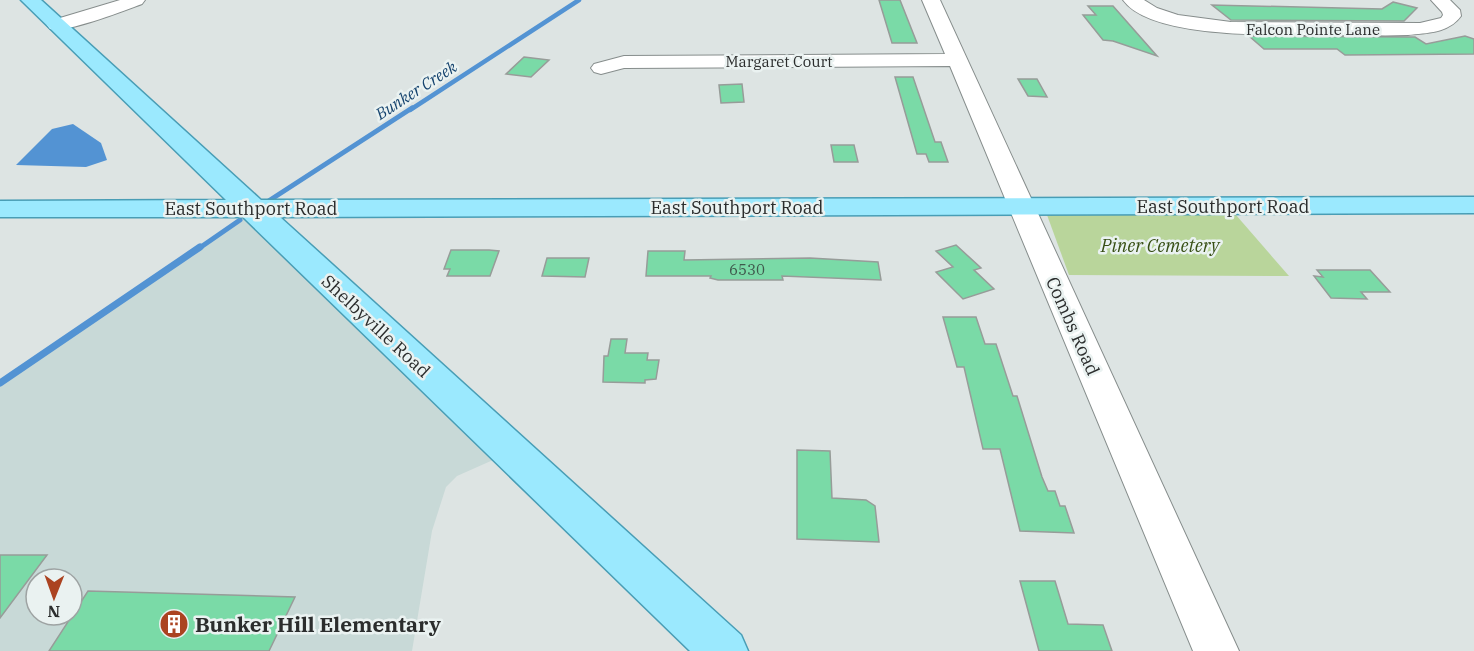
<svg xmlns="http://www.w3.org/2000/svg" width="1474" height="651" font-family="'IBM Plex Serif',serif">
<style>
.built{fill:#c8d9d7;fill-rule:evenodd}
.green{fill:#b9d59b}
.water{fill:#5393d3}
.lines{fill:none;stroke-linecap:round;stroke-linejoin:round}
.stream-far2{stroke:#5393d3;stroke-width:4.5}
.stream-far1{stroke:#5393d3;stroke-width:5}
.stream{stroke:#5393d3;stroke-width:7}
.building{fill:#7adaa7;stroke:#979c99;stroke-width:1.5}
.minor-casing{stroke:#868d8c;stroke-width:2}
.major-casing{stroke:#499db5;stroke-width:3}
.minor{fill:#fff;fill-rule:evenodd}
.major{fill:#9be9fe;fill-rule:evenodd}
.labels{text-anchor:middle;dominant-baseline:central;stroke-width:5;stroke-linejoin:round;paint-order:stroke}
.far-street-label{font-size:15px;fill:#2b2d2d;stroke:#eaf2f1}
.number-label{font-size:15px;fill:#3f584c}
.far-water-label{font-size:16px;font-style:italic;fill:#15436e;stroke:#eaf2f1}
.street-label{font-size:18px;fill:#2b2d2d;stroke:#eaf2f1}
.park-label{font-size:18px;font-style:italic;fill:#374f14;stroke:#eaf2f1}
.near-poi-label{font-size:21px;font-weight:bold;fill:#2b2d2d;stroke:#eaf2f1;text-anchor:start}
</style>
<rect width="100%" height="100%" fill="#dde4e3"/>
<path class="built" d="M254,211l257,241 -54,24 -11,11 -14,44 -20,120h-412v-267zM36,579h36v36h-36z"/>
<path class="green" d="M1047,215h189l53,61 -220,-1z"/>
<path class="water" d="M73,124l28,19 6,17 -21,7 -70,-2 36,-36z"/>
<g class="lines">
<path class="stream-far2" d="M410,110l169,-110"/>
<g class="stream-far1">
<path d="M267,202l145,-94"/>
<path d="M198,249l42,-29"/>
</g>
<path class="stream" d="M0,383l200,-136"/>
</g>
<g class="building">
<path d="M879,0h21l17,43h-25z"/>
<path d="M1393,2l24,6 -13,13 -173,-1 -19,-15 170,4z"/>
<path d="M1088,6h25l44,50 -44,-15 -10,-1 -20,-25h13z"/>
<path d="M1249,36l166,1 11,7 39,-8 9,3v15l-129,1 -8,-6h-73z"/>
<path d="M524,57l25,3 -18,17 -25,-3z"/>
<path d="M895,77h18l22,65h6l7,20h-19l-3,-8h-9z"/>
<path d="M1018,79h19l10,18 -19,-1z"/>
<path d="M742,84l2,18 -23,1 -2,-18z"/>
<path d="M831,145h23l4,17h-24z"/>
<path d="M956,245l25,23 -7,2 20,19 -31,10 -27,-27 17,-5 -17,-16z"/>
<path d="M451,250h38l10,1 -9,25h-43l3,-7h-6z"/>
<path d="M648,251h37l-1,9 126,-2 68,4 3,18 -99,-4 1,4h-65l-8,-2 1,-2h-65z"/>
<path d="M547,258h42l-4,19 -43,-1z"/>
<path d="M1317,270h53l20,22h-29l6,7 -36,-1 -17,-22 9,1z"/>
<path d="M943,317h33l9,27h11l17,52h4l25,81 6,14h7l5,15h5l9,27 -54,-2 -20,-82h-17l-19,-82h-7z"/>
<path d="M611,339h16l-2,14h23l-1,7h12l-3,19 -11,1v3l-42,-1 1,-26h4z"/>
<path d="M797,450l33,1 2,47 34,2 9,6 4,36 -82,-3z"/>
<path d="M0,555h47l-47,63z"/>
<path d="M1020,581h35l13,43 35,1 9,26h-73z"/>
<path d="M88,591l207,6 -26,54h-220z"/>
</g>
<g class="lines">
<g class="minor-casing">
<g id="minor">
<path d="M120,0h25l-3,4c-19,7 -75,29 -92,25l-3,-4 3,-4z"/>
<path d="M922,0h18l299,651h-46l-243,-585 -326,2 -23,6 -7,-2 -3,-4 3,-4 30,-8 321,-2z"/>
<path d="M1123,0h21l13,8 21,7 53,7 189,1 21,-5 2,-3 -1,-3 -11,-12h19l10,10 1,6c-12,17 -34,17 -53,19 -23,1 -45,0 -68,0 -48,-1 -187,7 -217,-35z"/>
</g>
</g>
<g class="major-casing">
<path id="major" d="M21,0h20l220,200 1213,-3v16l-1194,4 461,418 7,16h-58l-447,-434h-243v-16l226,-1z"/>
</g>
<use href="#minor" class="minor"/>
<use href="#major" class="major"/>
</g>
<defs>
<g id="building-disc" transform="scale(1.5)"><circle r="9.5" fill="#ab4321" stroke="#eaf2f1"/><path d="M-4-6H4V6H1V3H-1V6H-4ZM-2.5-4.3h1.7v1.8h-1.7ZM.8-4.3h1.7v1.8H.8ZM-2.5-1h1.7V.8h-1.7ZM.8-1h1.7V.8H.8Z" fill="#fff"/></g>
</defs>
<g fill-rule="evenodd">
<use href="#building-disc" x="174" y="624"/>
</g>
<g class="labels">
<g class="far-street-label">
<text x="1313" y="29">Falcon Pointe Lane</text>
<text x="779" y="61">Margaret Court</text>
</g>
<g class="number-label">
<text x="747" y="269">6530</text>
</g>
<g class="far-water-label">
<text transform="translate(416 90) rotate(-33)">Bunker Creek</text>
</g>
<g class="street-label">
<text x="1223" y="206">East Southport Road</text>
<text x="737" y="207">East Southport Road</text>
<text x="251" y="208">East Southport Road</text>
<text transform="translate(376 326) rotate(43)">Shelbyville Road</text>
<text transform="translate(1073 326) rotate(66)">Combs Road</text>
</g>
<g class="park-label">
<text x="1160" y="245">Piner Cemetery</text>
</g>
<g class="near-poi-label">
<text x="195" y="624">Bunker Hill Elementary</text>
</g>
</g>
<g transform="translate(54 597) rotate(181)"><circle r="28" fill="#eaf2f1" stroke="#9ea3a3" stroke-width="1.5"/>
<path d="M0-4.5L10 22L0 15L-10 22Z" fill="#ab4321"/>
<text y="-9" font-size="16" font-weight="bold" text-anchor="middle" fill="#2b2d2d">N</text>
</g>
</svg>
